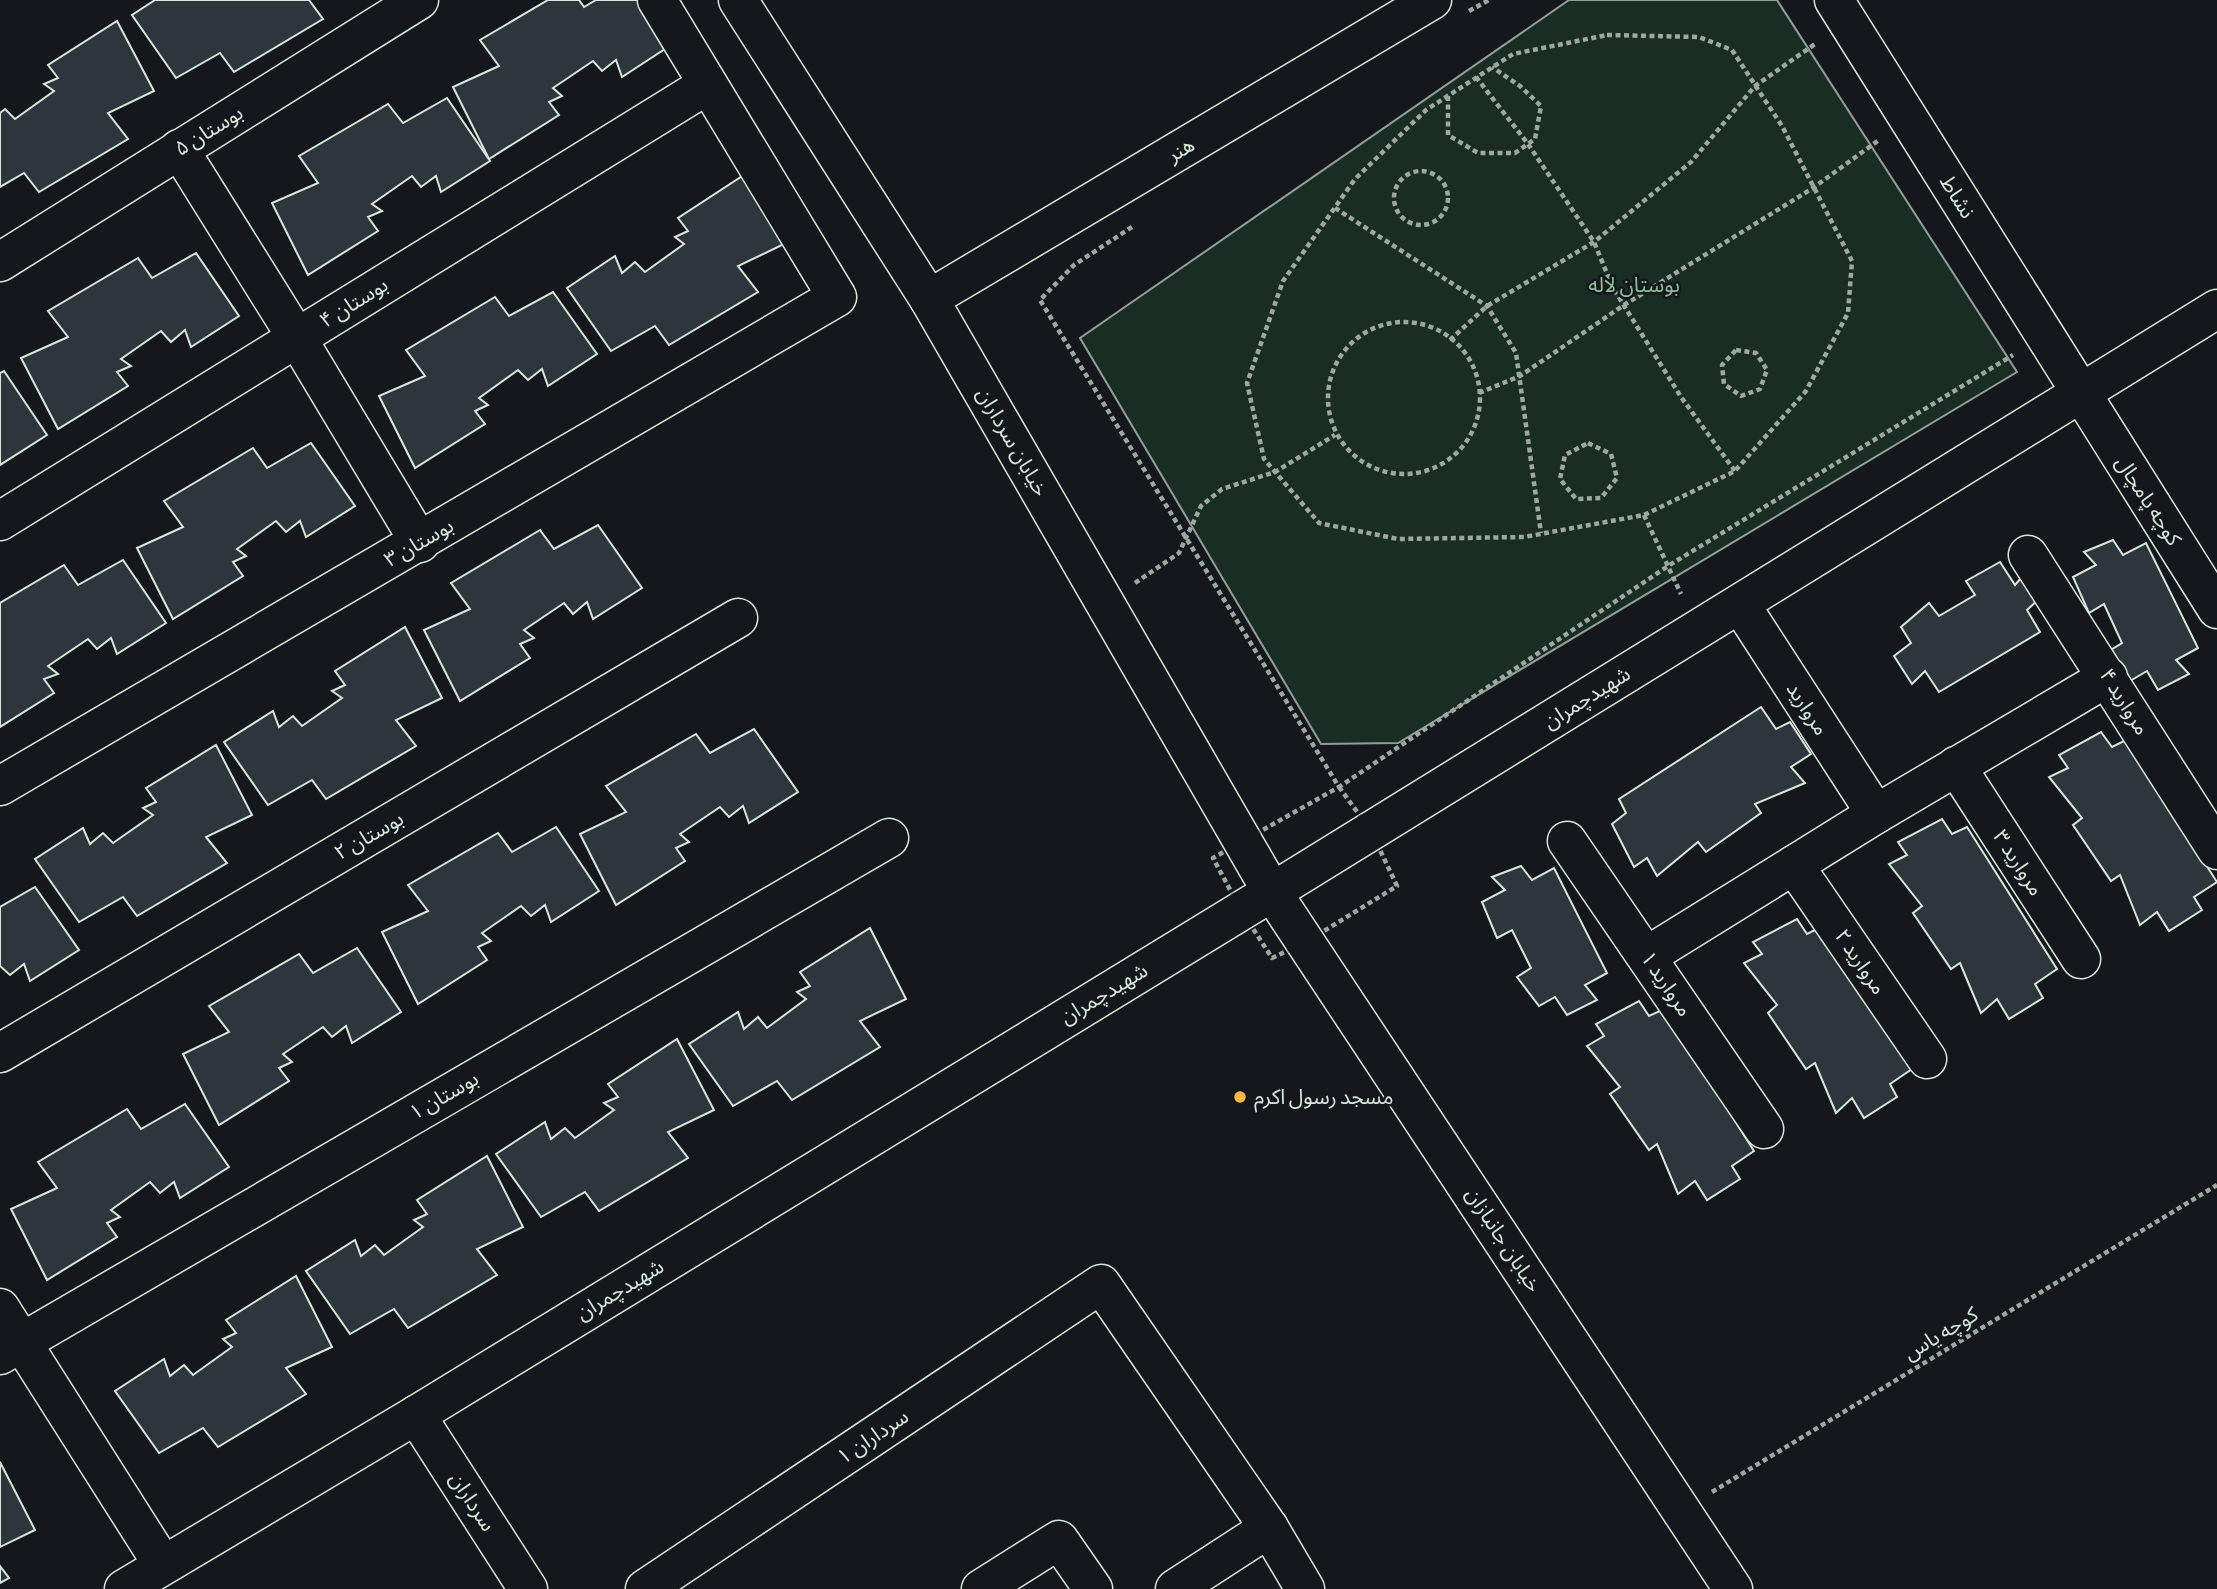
<svg xmlns="http://www.w3.org/2000/svg" width="2217" height="1589" font-family="'Sofia Sans Condensed','Noto Sans Arabic',sans-serif">
<style>
.green{fill:#1a2d24;stroke:#939e99;stroke-width:2}
.building{fill:#2c363c;stroke:#d8e6dc;stroke-width:2}
.lines{fill:none;stroke-linecap:round;stroke-linejoin:round}
.minor-casing{stroke:#d8e6dc;stroke-width:41}
.path{stroke:#9da8a2;stroke-width:4.5;stroke-dasharray:5 3.5;stroke-linecap:butt}
.minor{stroke:#14181c;stroke-width:38}
.poi-dot{fill:#ffb74d;stroke:#14181c;stroke-width:2.5}
.labels{text-anchor:middle;dominant-baseline:central;stroke-width:5;stroke-linejoin:round;paint-order:stroke}
.street-label{font-size:21px;fill:#d8e6dc;stroke:#14181c}
.park-label{font-size:21px;fill:#8ac095;stroke:#14181c}
.poi-label{font-size:21px;fill:#d8e6dc;stroke:#14181c;text-anchor:start}
</style>
<rect width="100%" height="100%" fill="#14181c"/>
<path class="green" d="M1569,0h208l240,372 -619,371 -77,1 -241,-406z"/>
<g class="building">
<path d="M155,0h154l14,19 -89,53 -14,-19 -44,25 -44,-63z"/>
<path d="M548,0h31l5,7 12,-7h44l31,45 -49,32 -6,-17 -14,11 -9,-10 -40,27 9,8 -13,6 10,13 -70,44 -36,-72 46,-21 -19,-26z"/>
<path d="M117,21l37,70 -46,22 20,26 -89,53 -15,-19 -24,14v-74l5,-4 10,10 39,-28 -10,-7 14,-6 -10,-13z"/>
<path d="M447,98l43,63 -49,31 -5,-16 -15,11 -9,-11 -40,28 10,7 -14,6 10,14 -70,44 -36,-72 46,-20 -19,-27 89,-52 15,19z"/>
<path d="M747,173l37,71 -46,22 20,26 -89,53 -14,-19 -44,25 -44,-63 48,-32 7,17 13,-11 10,10 39,-28 -9,-7 13,-6 -10,-13z"/>
<path d="M196,253l43,63 -48,31 -6,-17 -14,12 -10,-11 -40,28 10,7 -14,6 11,14 -70,43 -37,-71 47,-21 -20,-26 90,-53 14,20z"/>
<path d="M553,292l44,62 -49,32 -6,-17 -14,11 -10,-10 -39,28 9,7 -13,6 10,13 -70,44 -36,-72 46,-20 -19,-26 89,-53 14,19z"/>
<path d="M4,371l43,64 -47,30v-92z"/>
<path d="M311,443l44,63 -49,31 -6,-16 -14,11 -10,-11 -39,28 9,7 -13,6 10,14 -70,43 -36,-71 46,-21 -19,-26 89,-53 14,20z"/>
<path d="M598,525l44,63 -49,31 -6,-17 -14,12 -9,-11 -40,27 10,8 -14,6 10,14 -70,43 -36,-71 46,-21 -19,-26 89,-53 14,19z"/>
<path d="M2113,540l10,15 23,-12 52,105 -22,12 13,14 -31,16 -11,-19 -17,10 -21,-30 13,-8 -18,-39 -15,9 -16,-36 23,-12 -12,-13z"/>
<path d="M123,560l43,63 -49,31 -6,-16 -14,11 -9,-10 -40,27 10,8 -14,5 10,14 -54,34v-124l64,-38 14,20z"/>
<path d="M2000,562l15,23 12,-14 13,27 -13,12 13,22 -101,60 -14,-21 -13,13 -18,-28 17,-13 -10,-16 28,-24 10,13 36,-21 -9,-14z"/>
<path d="M405,627l37,71 -46,22 20,26 -90,53 -14,-19 -44,25 -44,-63 49,-31 6,16 14,-11 9,10 40,-28 -10,-7 13,-6 -10,-14z"/>
<path d="M1761,707l15,22 14,-7 21,32 -20,13 14,16 -50,21 6,9 -55,39 -8,-10 -41,34 -10,-18 -13,9 -22,-43 14,-11 -7,-14z"/>
<path d="M754,729l44,63 -49,31 -6,-17 -14,11 -9,-10 -40,27 9,8 -13,6 9,13 -69,44 -36,-71 46,-22 -20,-26 90,-52 14,19z"/>
<path d="M2101,732l11,15 14,-7 91,142 -23,15 8,13 -33,21 -12,-19 -17,13 -20,-50 -9,6 -38,-56 9,-7 -33,-41 19,-9 -9,-13z"/>
<path d="M216,745l36,70 -46,22 21,26 -90,53 -14,-19 -44,25 -44,-63 48,-31 7,16 13,-11 10,10 40,-28 -10,-7 13,-6 -10,-14z"/>
<path d="M1942,819l10,15 15,-7 90,142 -22,15 8,14 -34,21 -12,-20 -16,14 -21,-50 -9,6 -38,-56 9,-7 -33,-42 18,-9 -9,-13z"/>
<path d="M556,827l43,64 -48,31 -6,-17 -14,11 -10,-10 -39,27 9,8 -13,6 9,13 -69,44 -36,-72 46,-21 -20,-26 90,-52 14,19z"/>
<path d="M1521,866l11,14 22,-12 53,105 -22,12 12,15 -30,15 -12,-18 -16,9 -22,-29 14,-9 -19,-38 -15,8 -15,-36 23,-12 -13,-13z"/>
<path d="M35,887l44,63 -49,31 -6,-17 -14,11 -10,-9v-59z"/>
<path d="M1797,919l10,15 14,-7 91,142 -22,15 7,13 -33,21 -12,-20 -16,15 -21,-50 -9,6 -38,-56 9,-8 -33,-42 18,-9 -9,-12z"/>
<path d="M870,928l36,71 -46,22 20,26 -88,53 -15,-19 -44,25 -44,-62 49,-32 6,17 14,-12 9,11 39,-29 -9,-7 13,-6 -10,-14z"/>
<path d="M357,948l44,64 -49,31 -6,-17 -14,11 -9,-10 -40,27 9,8 -13,6 10,13 -70,44 -36,-71 46,-22 -20,-26 90,-52 14,19z"/>
<path d="M1639,1001l10,15 15,-7 90,142 -22,15 8,13 -33,21 -12,-19 -17,13 -21,-50 -8,6 -39,-56 10,-7 -33,-41 17,-10 -8,-12z"/>
<path d="M677,1039l37,71 -46,22 20,26 -89,53 -14,-19 -44,25 -45,-63 49,-32 6,17 14,-11 10,10 39,-28 -10,-7 14,-6 -10,-13z"/>
<path d="M185,1104l44,63 -49,31 -6,-16 -14,11 -10,-11 -39,28 9,7 -13,6 10,14 -70,43 -36,-71 46,-21 -19,-26 89,-53 14,20z"/>
<path d="M487,1156l36,71 -46,22 20,26 -89,53 -14,-19 -44,25 -44,-63 49,-31 6,16 14,-11 9,10 39,-28 -9,-7 13,-6 -10,-14z"/>
<path d="M296,1276l36,71 -46,21 20,26 -88,53 -15,-19 -44,25 -44,-62 49,-32 6,17 14,-11 9,10 39,-28 -9,-8 13,-6 -10,-13z"/>
<path d="M0,1462l35,68 -35,17z"/>
<path d="M0,1566l9,12 -9,5z"/>
</g>
<g class="lines">
<g class="minor-casing">
<g id="minor">
<path d="M738,0l191,299 343,593 461,697"/>
<path d="M1834,0l383,609"/>
<path d="M179,149l118,189 123,205"/>
<path d="M0,262l419,-262"/>
<path d="M929,299l503,-299"/>
<path d="M0,521l707,-436"/>
<path d="M2028,555l189,295"/>
<path d="M1740,604l136,210"/>
<path d="M1956,766l125,193"/>
<path d="M0,786l837,-489 -180,-297"/>
<path d="M1567,841l197,288"/>
<path d="M1794,865l133,194"/>
<path d="M1647,956l229,-142 232,-137"/>
<path d="M0,1053l738,-435"/>
<path d="M0,1308l163,257"/>
<path d="M0,1355l889,-517"/>
<path d="M416,1415l112,174"/>
<path d="M124,1589l292,-174 856,-523 945,-583"/>
<path d="M645,1589l456,-305 168,244 36,61"/>
<path d="M981,1589l78,-49 34,49"/>
<path d="M1175,1589l94,-61"/>
</g>
</g>
<g class="path">
<path d="M1469,11l20,-11"/>
<path d="M1607,35l92,2 33,13 50,76 70,135 -4,52 -42,78 -71,80 -91,44 -120,22 -126,2 -79,-16 -55,-64 -17,-76 36,-102 72,-102 71,-69 87,-56z"/>
<path d="M1476,77l52,67 66,98 19,46 68,109 54,74"/>
<path d="M1448,96v39l30,18h37l20,-14 6,-33 -21,-20 -28,-19"/>
<circle cx="1421" cy="198" r="27"/>
<path d="M1335,208l152,98 29,47 25,180"/>
<path d="M1132,227l-58,38 -34,35 299,487 329,-221 345,-211"/>
<circle cx="1404" cy="398" r="76"/>
<path d="M1450,340l37,-34 107,-64 97,-80 64,-76 60,-42"/>
<path d="M1736,350l20,3 11,17 -7,19 -19,7 -17,-12 -2,-19z"/>
<path d="M1479,393l41,-17 104,-71 189,-117 66,-48"/>
<path d="M1588,443l23,11 6,24 -16,20 -25,1 -16,-20 5,-24z"/>
<path d="M1644,515l37,79"/>
<path d="M1135,583l44,-30 22,-47 21,-17 53,-17 60,-37"/>
<path d="M1339,787l32,44 26,55 -91,56 -34,16 -31,-48 -28,-52z"/>
<path d="M1712,1492l505,-307"/>
</g>
<use href="#minor" class="minor"/>
</g>
<circle class="poi-dot" cx="1240" cy="1097" r="7"/>
<g class="labels">
<g class="street-label">
<text transform="translate(209 131) rotate(-32)">بوستان ۵</text>
<text transform="translate(1181 150) rotate(-31)">هنر</text>
<text transform="translate(1957 197) rotate(58)">نشاط</text>
<text transform="translate(354 303) rotate(-32)">بوستان ۴</text>
<text transform="translate(1012 442) rotate(60)">خیابان سرداران</text>
<text transform="translate(2148 501) rotate(57)">کوچه پامچال</text>
<text transform="translate(419 543) rotate(-30)">بوستان ۳</text>
<text transform="translate(1587 698) rotate(-32)">شهیدچمران</text>
<text transform="translate(2124 702) rotate(58)">مروارید ۴</text>
<text transform="translate(1807 709) rotate(57)">مروارید</text>
<text transform="translate(369 836) rotate(-30)">بوستان ۲</text>
<text transform="translate(2018 863) rotate(57)">مروارید ۳</text>
<text transform="translate(1860 962) rotate(56)">مروارید ۲</text>
<text transform="translate(1666 984) rotate(56)">مروارید ۱</text>
<text transform="translate(1104 994) rotate(-31)">شهیدچمران</text>
<text transform="translate(444 1096) rotate(-30)">بوستان ۱</text>
<text transform="translate(1503 1240) rotate(57)">خیابان جانبازان</text>
<text transform="translate(620 1290) rotate(-31)">شهیدچمران</text>
<text transform="translate(1941 1334) rotate(-31)">کوچه یاس</text>
<text transform="translate(873 1437) rotate(-34)">سرداران ۱</text>
<text transform="translate(472 1502) rotate(57)">سرداران</text>
</g>
<g class="park-label">
<text x="1634" y="285">بوستان لاله</text>
</g>
<g class="poi-label">
<text x="1254" y="1097">مسجد رسول اکرم</text>
</g>
</g>
</svg>
